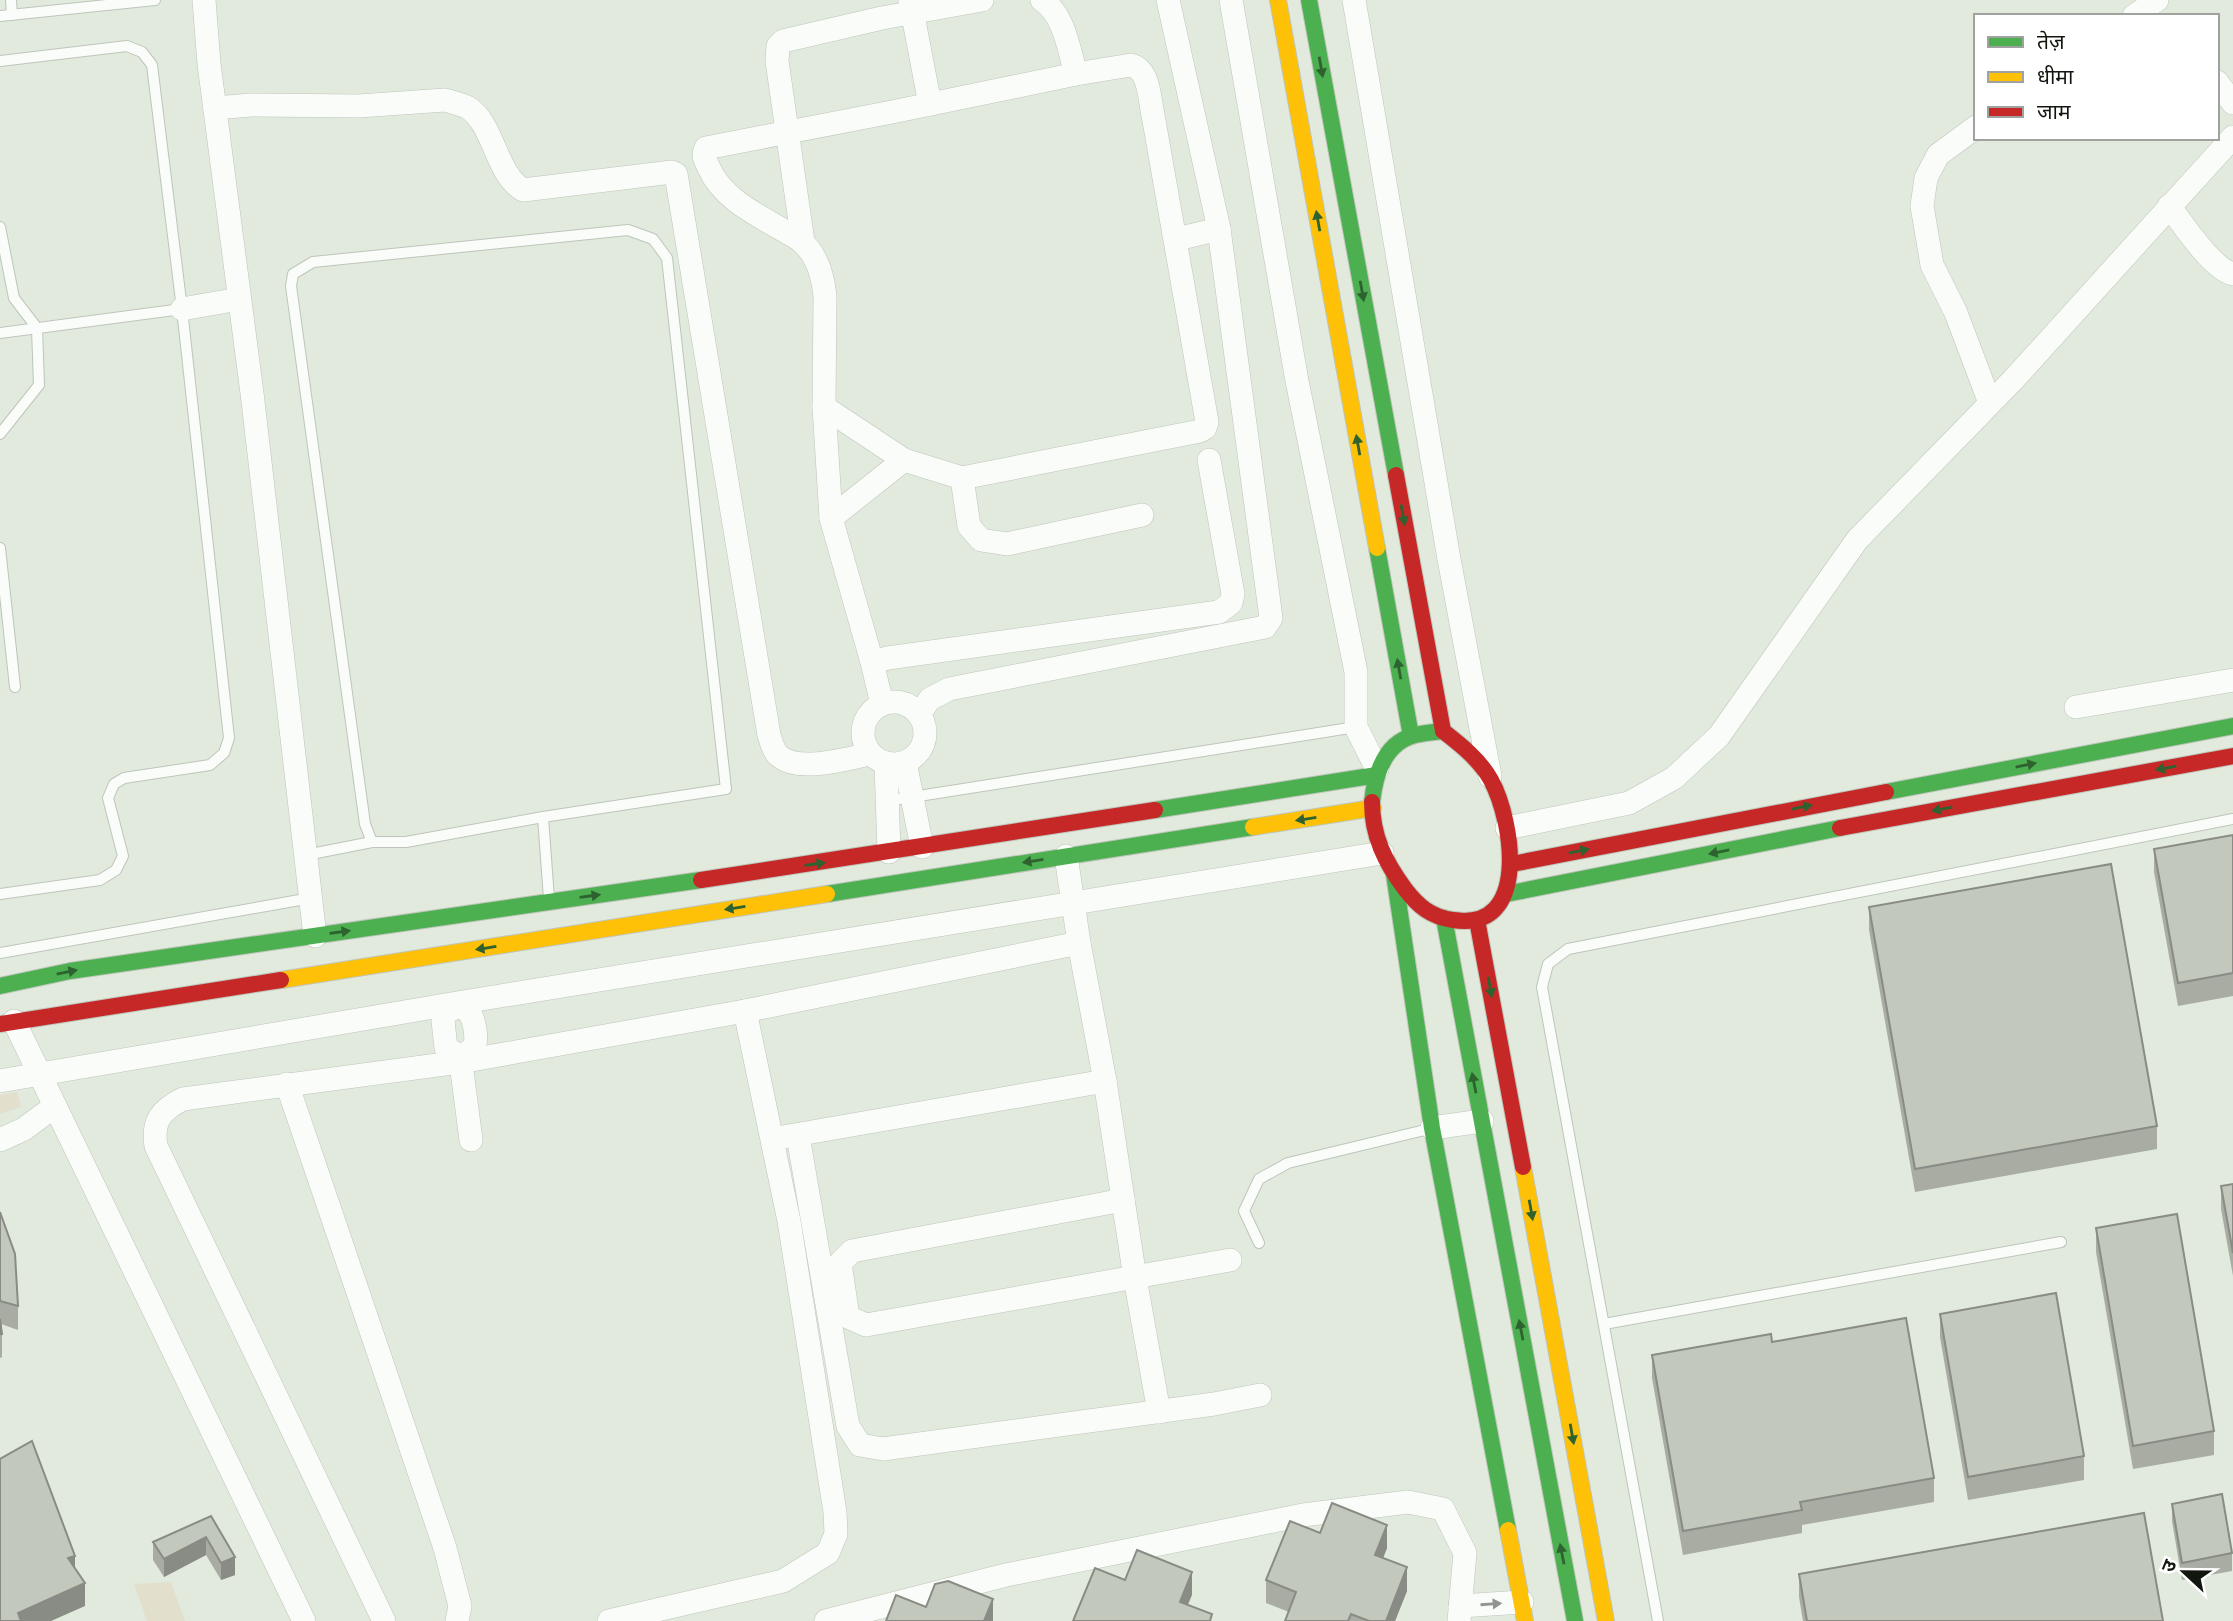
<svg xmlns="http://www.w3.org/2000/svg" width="2233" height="1621" font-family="Merriweather,'Noto Sans Devanagari',serif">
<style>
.green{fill:#e2e0cc}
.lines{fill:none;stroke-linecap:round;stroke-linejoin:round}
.lane-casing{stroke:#bec5ba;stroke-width:12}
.street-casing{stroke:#bec5ba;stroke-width:24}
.fast-casing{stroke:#bec5ba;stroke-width:18}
.slow-casing{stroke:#bec5ba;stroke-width:18}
.jam-casing{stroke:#bec5ba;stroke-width:18}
.lane{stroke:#fafcfa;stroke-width:10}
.street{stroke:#fafcfa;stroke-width:23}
.fast{stroke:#4caf50;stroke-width:16}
.slow{stroke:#ffc107;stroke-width:16}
.jam{stroke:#c62828;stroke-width:16}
.wall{fill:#a8aca3}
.shaded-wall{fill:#888c84}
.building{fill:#c3c8bd;stroke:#888c84;stroke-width:2}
.oneway{fill:#2e622f}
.oneway2{fill:#919490}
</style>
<rect width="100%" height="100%" fill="#e1eadd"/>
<g class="green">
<path d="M17,1092l4,15 -21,7v-19z"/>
<path d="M171,1582l14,39h-38l-13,-37z"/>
</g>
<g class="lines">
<g class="lane-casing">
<g id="lane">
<path d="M11,0l1,15"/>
<path d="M0,16l155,-16"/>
<path d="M0,61l127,-15 15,6 10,13 30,244 47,429 -5,15 -14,12 -86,13 -10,6 -6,14 15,58 -7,14 -16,10 -100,14"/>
<path d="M0,227l14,71 23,30 2,57 -39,49"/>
<path d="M628,230l25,9 14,19 59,531 -183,28 -137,25h-34l-7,-18 -74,-538 2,-12 20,-12z"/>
<path d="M0,333l182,-24"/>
<path d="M0,548l15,139"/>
<path d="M887,801l469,-74"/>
<path d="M543,817l6,82"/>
<path d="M306,855l66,-13"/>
<path d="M0,953l311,-55"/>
<path d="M1259,1243l-15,-32 15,-32 29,-16 141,-34"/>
<path d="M1604,1324l457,-82"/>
<path d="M1658,1621l-116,-634 6,-23 20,-15 665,-130"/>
</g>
</g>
<g class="street-casing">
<g id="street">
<path d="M204,0l5,64 43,329 63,543"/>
<path d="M910,0l20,104"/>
<path d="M1042,0c22,14 27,50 34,74"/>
<path d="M1231,0l66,381 59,291v55l21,42"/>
<path d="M1354,0l95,559 41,217"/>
<path d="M2134,16l23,-16"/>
<path d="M2217,82l16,21"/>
<path d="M215,108l36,-3 108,1 86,-6c7,2 15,4 22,7 27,16 28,66 56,83l149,-18 4,2 93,561c2,7 4,15 9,20 20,19 69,3 93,-1"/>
<path d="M1976,127l-38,28 -12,23 -4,28 10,59 24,48 34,90"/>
<path d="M2169,206c15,19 42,62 64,68"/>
<path d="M1177,239l42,-10"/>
<path d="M803,242l-26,-181 1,-15 5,-5 99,-23 100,-18"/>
<path d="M182,309l57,-10"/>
<path d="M824,407l80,53"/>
<path d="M831,518l73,-58 58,18 7,48 12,14 26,4 135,-29"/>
<path d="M872,662l-41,-144 -7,-111 1,-111c-2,-19 -8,-41 -23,-54 -5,-5 -13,-8 -19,-12 -28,-16 -61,-32 -74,-62 -4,-8 -7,-12 -3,-20l186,-36 184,-38 55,-9c19,5 18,33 22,50l54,307 -2,6 -5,3 -238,47"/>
<circle cx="894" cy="733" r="31"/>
<path d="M882,704l-10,-42 16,-4 331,-46 12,-9 2,-9 -24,-134"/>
<path d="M2076,707l157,-27"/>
<path d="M919,714l11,-15 19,-10 316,-62 6,-9 -52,-389 -51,-229"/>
<path d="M905,762l17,85"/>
<path d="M886,763l3,89"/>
<path d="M1507,828l122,-25 45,-25 45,-42 138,-196 156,-160 220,-243"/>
<path d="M1066,856l13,87 26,138 30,197 24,134"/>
<path d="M457,1007c5,1 8,0 11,4 6,6 10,27 6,35 -3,6 -9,8 -14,10l-14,-8 -3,-27 3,-9z"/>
<path d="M14,1021l290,600"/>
<path d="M460,1056l11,84"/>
<path d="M0,1081l457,-78 925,-150"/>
<path d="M287,1084l158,464 15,58 -3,15"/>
<path d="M1432,1128l50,-7"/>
<path d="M798,1136l50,290 12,19 23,4 331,-45 46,-9"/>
<path d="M783,1137l322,-56"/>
<path d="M0,1140l24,-11 31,-23"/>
<path d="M1123,1200l-271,51 -12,12 8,54 18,8 364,-65"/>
<path d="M1460,1606l62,-4"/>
<path d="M384,1621l-228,-475c-4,-25 5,-36 27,-47l277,-37 285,-51 334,-68"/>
<path d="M609,1621l174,-40 45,-28 8,-19 -1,-22 -46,-291 -44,-210"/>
<path d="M826,1621l180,-46 297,-60 105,-13 35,7 22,44 -6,68"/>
</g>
</g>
<g class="fast-casing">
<g id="fast">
<path d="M1309,0l87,475"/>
<path d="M1377,548l34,188"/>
<path d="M1886,792l347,-66"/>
<path d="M1372,802c3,-28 12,-59 43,-67 9,-2 19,-3 28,-4"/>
<path d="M1155,810l222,-35"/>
<path d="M1394,874l38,254 76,402"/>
<path d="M827,894l426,-67"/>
<path d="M1506,894l334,-66"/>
<path d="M1444,918l131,703"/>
<path d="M0,986l70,-15 631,-91"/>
</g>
</g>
<g class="slow-casing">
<g id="slow">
<path d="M1278,0l99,548"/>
<path d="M1253,827l120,-19"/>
<path d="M281,980l546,-86"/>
<path d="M1523,1167l83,454"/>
<path d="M1508,1530l17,91"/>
</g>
</g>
<g class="jam-casing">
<g id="jam">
<path d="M1396,475l47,256"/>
<path d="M1372,802c0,34 13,60 33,87 13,17 26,28 48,31 78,12 60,-99 38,-140 -11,-20 -30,-35 -48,-49"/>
<path d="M1840,828l393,-72"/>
<path d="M1512,864l374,-72"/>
<path d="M701,880l454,-70"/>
<path d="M1477,920l46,247"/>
<path d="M0,1024l281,-44"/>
</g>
</g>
<use href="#lane" class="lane"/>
<use href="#street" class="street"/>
<use href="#fast" class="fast"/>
<use href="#slow" class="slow"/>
<use href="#jam" class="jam"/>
</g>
<g class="wall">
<path d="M2233,835v161l-55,10 -24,-134v-23z"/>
<path d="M1869,907l288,219v23l-242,43 -46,-262z"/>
<path d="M2233,1184v92l-12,-67v-23z"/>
<path d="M0,1212l18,94v24l-17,-6 1,10v23l-2,1z"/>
<path d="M2096,1228l118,203v24l-81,14 -37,-217z"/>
<path d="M1940,1314l144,142v24l-116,20 -28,-163z"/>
<path d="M1772,1342l162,136v24l-132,23v8l-119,22 -31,-177v-23z"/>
<path d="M2172,1504l60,49v18l-50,9 -10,-59z"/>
<path d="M211,1516l24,59 -14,5 -15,-25 -42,22 -11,-17v-18z"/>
<path d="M1320,1533l67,15 -4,10 24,33 -12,30h-110l4,-9 -23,-9v-23z"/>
<path d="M1799,1574l364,47h-360l-4,-24z"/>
</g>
<g class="shaded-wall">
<path d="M1387,1525v23l-12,30v-23z"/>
<path d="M206,1537v18l-42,22v-18z"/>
<path d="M75,1556v22l-7,-20z"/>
<path d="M235,1557v18l-14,5v-17z"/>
<path d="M1407,1567v24l-12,30h-9z"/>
<path d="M1192,1572v23l-11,26 -1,-19z"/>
<path d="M85,1583v23l-34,15h-33v-8z"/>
<path d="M993,1599v22h-9z"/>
</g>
<g class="building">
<path d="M2233,835v138l-55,10 -24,-134z"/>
<path d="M2111,864l46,262 -242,43 -46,-262z"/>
<path d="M2233,1184v69l-12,-67z"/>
<path d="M0,1212l15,42 3,52 -18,-5z"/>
<path d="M2177,1214l37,217 -81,15 -37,-218z"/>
<path d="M2056,1293l28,163 -116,21 -28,-163z"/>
<path d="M1906,1318l28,160 -134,24 2,8 -119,21 -31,-176 119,-21 1,8z"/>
<path d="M0,1319l2,15h-2z"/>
<path d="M32,1441l43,115 -7,2 17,25 -67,30 3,8h-21v-162z"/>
<path d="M2222,1494l10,59 -50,10 -10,-59z"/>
<path d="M1332,1503l55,22 -12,30 32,12 -21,54h-17l-18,-7 -3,7h-63l11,-29 -30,-12 24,-59 30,12z"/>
<path d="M2144,1513l19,108h-356l-8,-47z"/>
<path d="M211,1516l24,41 -14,6 -15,-26 -42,22 -11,-17z"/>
<path d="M1137,1550l55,22 -12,30 32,12 -2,7h-137l22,-53 30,12z"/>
<path d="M948,1581l45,18 -9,22h-98l10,-26 30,12 9,-23z"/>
</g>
<defs><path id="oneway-solid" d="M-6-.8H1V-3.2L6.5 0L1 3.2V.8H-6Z" transform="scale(1.75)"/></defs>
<g class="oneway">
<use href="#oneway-solid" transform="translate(1321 67) rotate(80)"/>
<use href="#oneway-solid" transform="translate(1318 221) rotate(-100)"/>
<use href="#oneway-solid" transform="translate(1362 291) rotate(80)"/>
<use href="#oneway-solid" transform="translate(1358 445) rotate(-100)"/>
<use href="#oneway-solid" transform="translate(1403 515) rotate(80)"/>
<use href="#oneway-solid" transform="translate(1399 669) rotate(-100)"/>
<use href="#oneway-solid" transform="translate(2026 765) rotate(-11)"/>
<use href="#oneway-solid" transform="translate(2166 768) rotate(170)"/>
<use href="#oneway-solid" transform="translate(1802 807) rotate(-11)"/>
<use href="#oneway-solid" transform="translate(1942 809) rotate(170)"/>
<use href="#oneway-solid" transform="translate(1306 819) rotate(171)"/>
<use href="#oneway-solid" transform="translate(1579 851) rotate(-11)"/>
<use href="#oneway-solid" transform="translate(1719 852) rotate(169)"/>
<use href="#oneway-solid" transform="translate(1033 861) rotate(171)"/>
<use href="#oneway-solid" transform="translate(815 864) rotate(-8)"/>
<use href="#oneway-solid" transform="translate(590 896) rotate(-8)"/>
<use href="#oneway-solid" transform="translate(735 908) rotate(171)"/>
<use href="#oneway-solid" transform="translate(340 932) rotate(-8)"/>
<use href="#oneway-solid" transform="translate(486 948) rotate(171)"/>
<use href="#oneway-solid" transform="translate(67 972) rotate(-11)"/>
<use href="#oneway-solid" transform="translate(1490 987) rotate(80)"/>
<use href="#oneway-solid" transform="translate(1474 1083) rotate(-101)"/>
<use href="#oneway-solid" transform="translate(1531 1210) rotate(80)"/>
<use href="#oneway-solid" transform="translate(1521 1330) rotate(-101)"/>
<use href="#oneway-solid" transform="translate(1572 1434) rotate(80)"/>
<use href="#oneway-solid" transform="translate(1562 1554) rotate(-101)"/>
</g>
<use class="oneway2" href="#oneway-solid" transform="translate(1491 1604) rotate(-4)"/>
<rect x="1974" y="14" width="245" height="126" fill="#ffffff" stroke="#a0a29f" stroke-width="2"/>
<rect x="1988" y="37" width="35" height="10" fill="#4caf50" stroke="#a0a29f" stroke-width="2"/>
<text x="2037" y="49" font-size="21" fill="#11160e">तेज़</text>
<rect x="1988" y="72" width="35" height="10" fill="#ffc107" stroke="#a0a29f" stroke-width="2"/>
<text x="2037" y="84" font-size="21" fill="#11160e">धीमा</text>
<rect x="1988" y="107" width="35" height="10" fill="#c62828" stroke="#a0a29f" stroke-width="2"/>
<text x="2037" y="119" font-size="21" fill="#11160e">जाम</text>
<g transform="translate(2184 1572) rotate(292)" stroke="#ffffff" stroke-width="5" paint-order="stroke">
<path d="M0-5L12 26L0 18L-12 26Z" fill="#11160e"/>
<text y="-10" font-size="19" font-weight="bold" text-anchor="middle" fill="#11160e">उ</text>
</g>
</svg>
